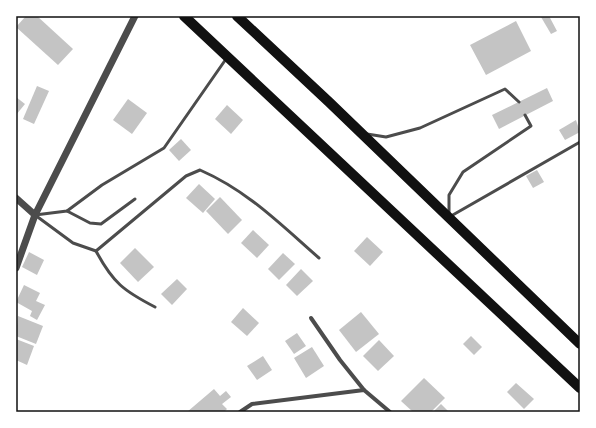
<svg xmlns="http://www.w3.org/2000/svg" width="596" height="428" font-family="'Open Sans',sans-serif">
<style>
.building{fill:#c4c4c4}
.lines{fill:none;stroke-linecap:round;stroke-linejoin:round}
.service{stroke:#4c4c4c;stroke-width:3}
.minor{stroke:#4c4c4c;stroke-width:4}
.tertiary{stroke:#4c4c4c;stroke-width:7}
.trunk{stroke:#111;stroke-width:10}
.neatline{fill:none;stroke:#111;stroke-width:1.5}
</style>
<rect width="100%" height="100%" fill="#fff"/>
<g class="building">
<path d="M26,16h11l36,33 -15,16 -42,-38z"/>
<path d="M544,16h5l8,15 -6,3 -10,-17z"/>
<path d="M516,21l15,30 -45,24 -16,-30z"/>
<path d="M37,86l12,5 -15,33 -11,-5z"/>
<path d="M547,88l6,13 -54,28 -7,-14z"/>
<path d="M16,97l9,7 -9,11z"/>
<path d="M128,99l19,14 -15,21 -19,-14z"/>
<path d="M227,105l16,15 -12,14 -16,-15z"/>
<path d="M576,120l4,12 -15,8 -6,-10z"/>
<path d="M181,139l10,11 -12,11 -10,-11z"/>
<path d="M537,170l7,12 -11,6 -7,-12z"/>
<path d="M199,184l16,15 -12,14 -17,-15z"/>
<path d="M220,197l22,23 -14,14 -22,-23z"/>
<path d="M253,230l16,15 -12,13 -16,-15z"/>
<path d="M367,237l16,15 -13,14 -16,-15z"/>
<path d="M135,248l19,19 -16,15 -18,-19z"/>
<path d="M29,252l15,8 -7,15 -15,-8z"/>
<path d="M283,253l12,11 -16,16 -11,-11z"/>
<path d="M301,269l12,12 -16,15 -11,-11z"/>
<path d="M177,279l10,10 -15,16 -11,-11z"/>
<path d="M24,285l16,8 -4,8 9,4 -8,15 -7,-4 2,-5 -16,-9z"/>
<path d="M243,308l16,15 -12,13 -16,-14z"/>
<path d="M361,312l18,22 -23,18 -17,-22z"/>
<path d="M18,316l25,10 -7,18 -20,-8z"/>
<path d="M297,333l9,13 -12,8 -9,-13z"/>
<path d="M471,336l11,11 -8,8 -11,-11z"/>
<path d="M16,339l18,7 -7,19 -11,-5z"/>
<path d="M379,340l15,16 -16,15 -15,-15z"/>
<path d="M312,347l12,19 -18,12 -12,-20z"/>
<path d="M263,356l9,14 -15,10 -10,-14z"/>
<path d="M424,378l21,20 -14,14h-18l-12,-11z"/>
<path d="M516,383l18,16 -10,10 -17,-17z"/>
<path d="M214,389l6,7 6,-5 5,6 -9,7 5,5 -3,3h-37z"/>
<path d="M441,404l8,8h-16z"/>
</g>
<g class="lines">
<g class="service">
<path d="M367,134l19,3 34,-9 85,-39 14,13"/>
<path d="M67,211l23,12 11,1 34,-25"/>
<path d="M449,214v-19l14,-23 68,-46 -6,-11"/>
<path d="M35,215l38,28 23,8 90,-75 14,-6c48,21 80,54 119,88"/>
<path d="M35,215l32,-4 35,-26 62,-37 62,-89"/>
<path d="M451,216l129,-74"/>
<path d="M96,251c17,32 28,40 59,56"/>
</g>
<g class="minor">
<path d="M311,318l29,42 24,30"/>
<path d="M240,412l12,-8 112,-14 26,22"/>
</g>
<g class="tertiary">
<path d="M16,198l19,17"/>
<path d="M16,268l19,-53 100,-199"/>
</g>
<g class="trunk">
<path d="M184,16l396,372"/>
<path d="M237,16l92,86 251,242"/>
</g>
</g>
<rect width="596" height="428" fill="none" stroke="#ffffff" stroke-width="34"/>
<rect x="17" y="17" width="562" height="394" class="neatline"/>
</svg>
